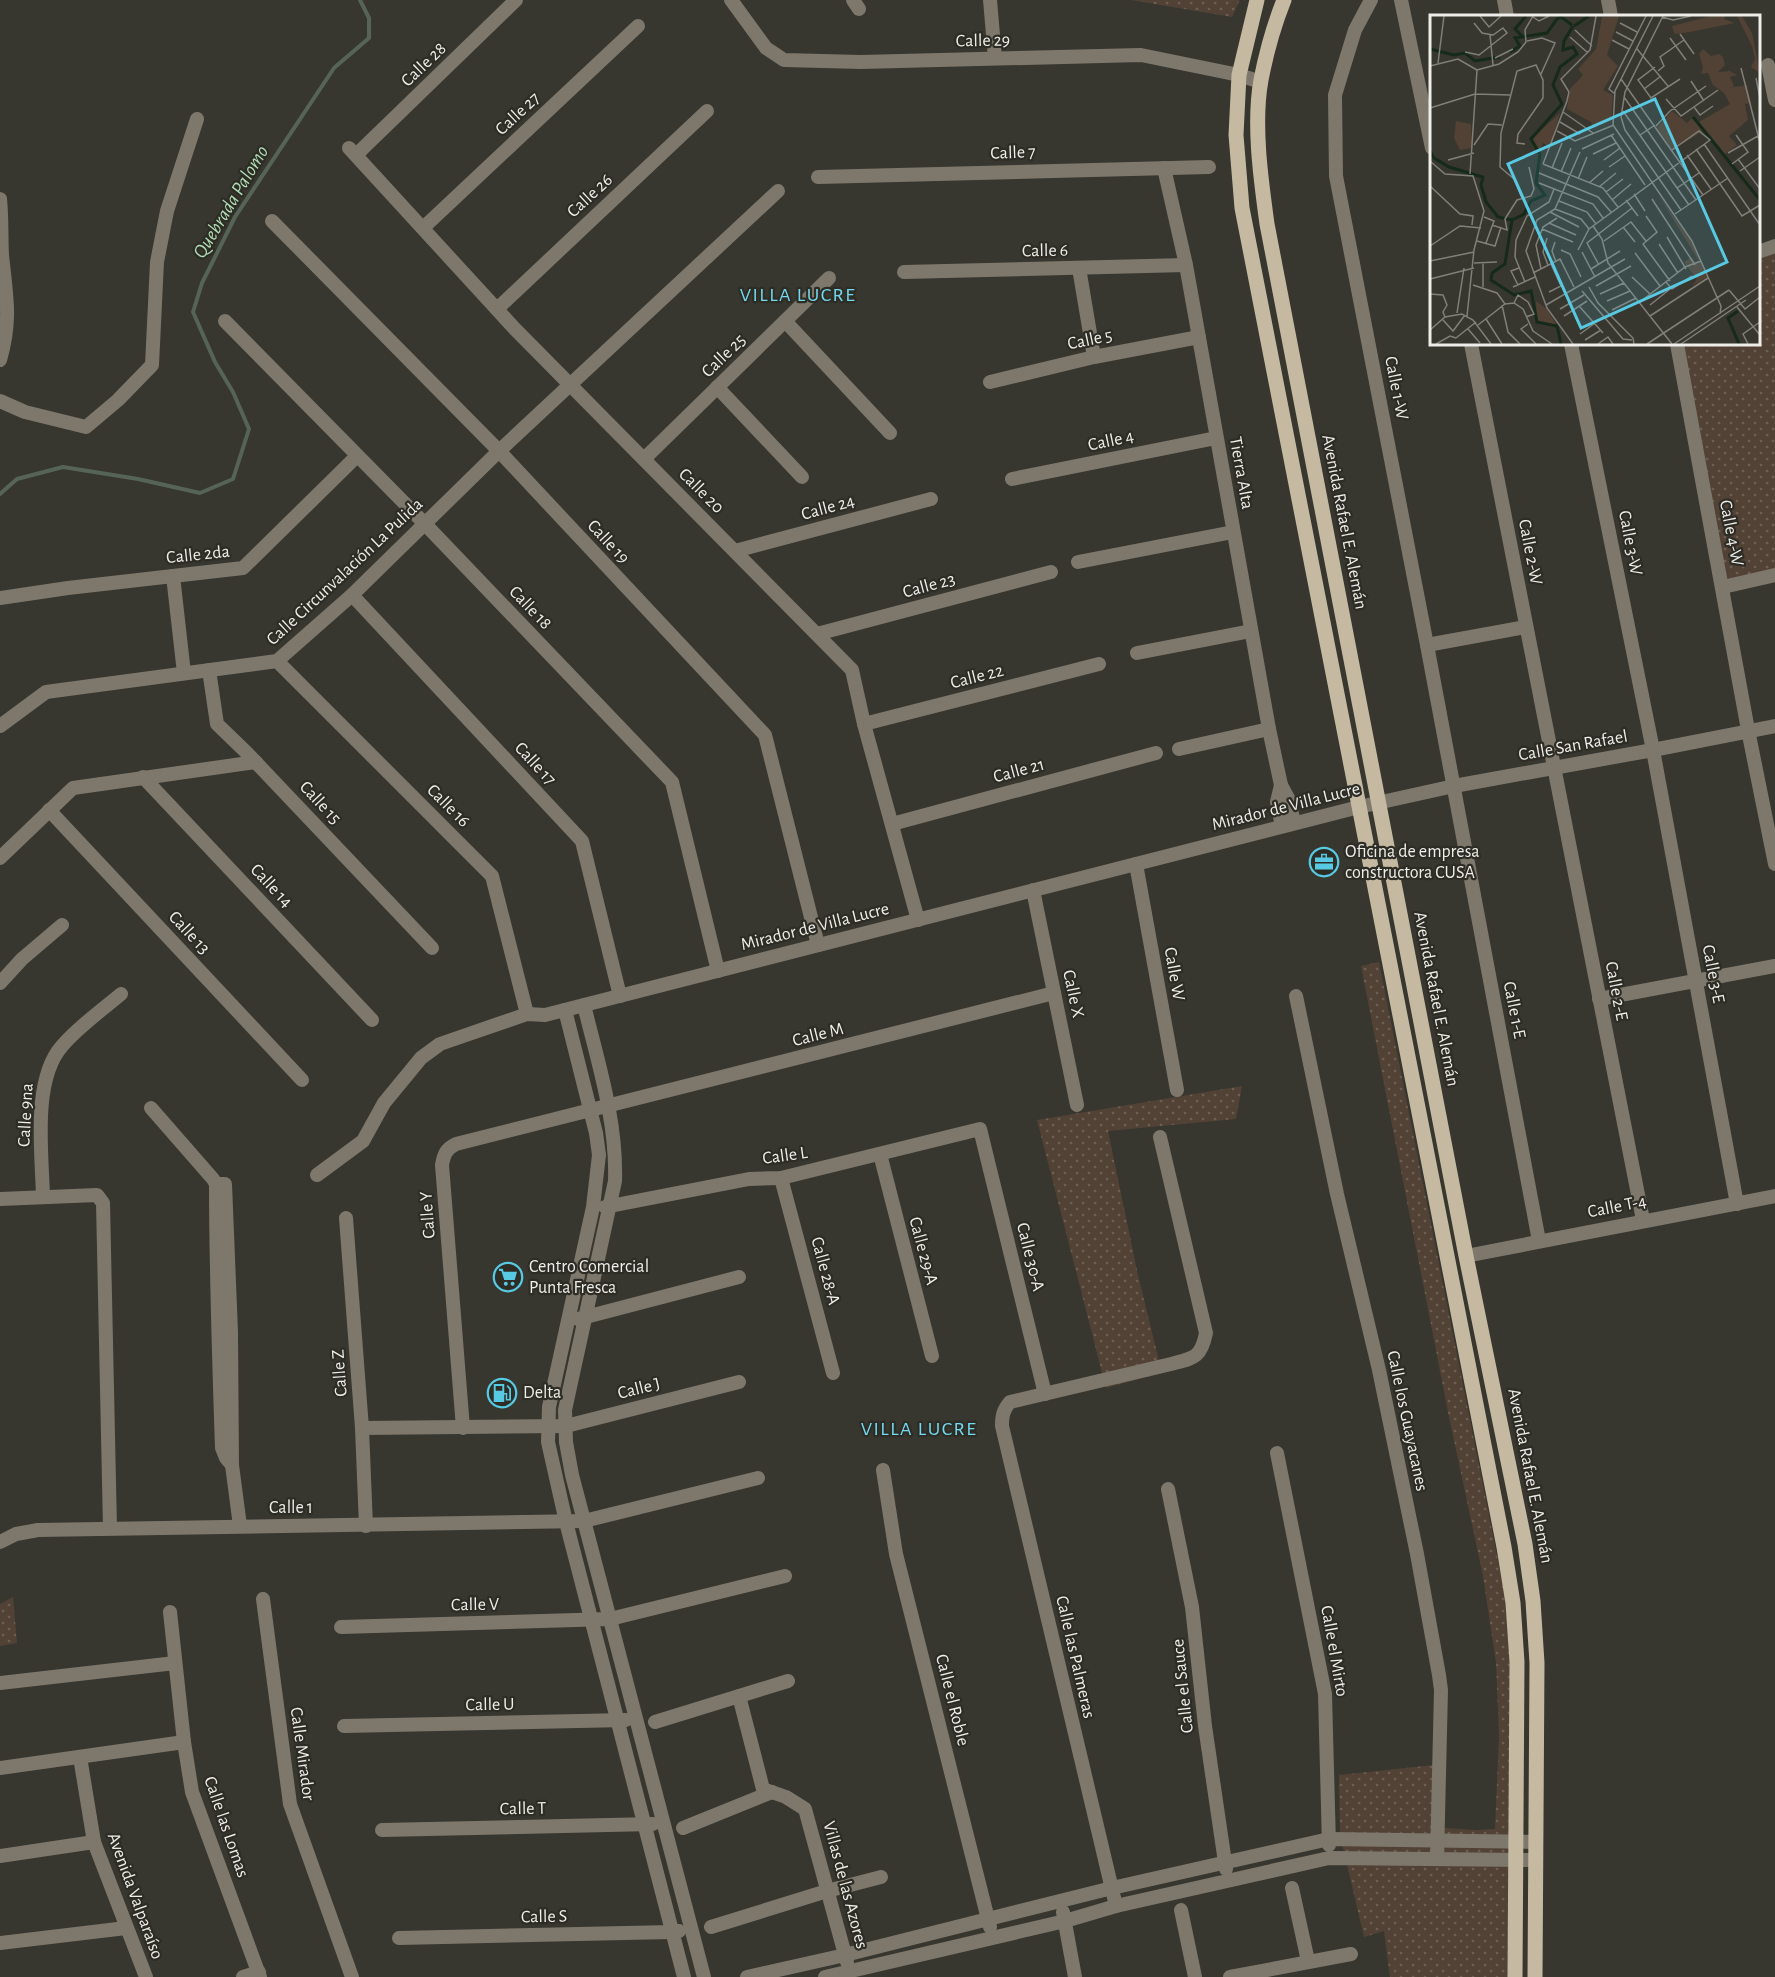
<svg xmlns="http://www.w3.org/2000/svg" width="1775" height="1977" font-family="'Alegreya Sans',sans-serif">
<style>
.grass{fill:url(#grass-dots)}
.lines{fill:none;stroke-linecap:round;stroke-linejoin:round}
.stream{stroke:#566457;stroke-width:4}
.minor{stroke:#7e786c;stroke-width:14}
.major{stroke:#c5b9a1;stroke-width:15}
.labels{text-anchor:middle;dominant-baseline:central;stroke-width:4.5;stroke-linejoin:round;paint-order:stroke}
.street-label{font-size:18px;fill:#eeede9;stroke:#2d2c25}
.poi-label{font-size:18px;fill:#eeede9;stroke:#2d2c25;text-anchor:start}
.water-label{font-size:20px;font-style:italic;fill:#b0ddb6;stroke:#2d2c25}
.neighbourhood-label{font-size:20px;letter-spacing:1.5px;fill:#73d9f0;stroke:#2d2c25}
.inset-river{fill:none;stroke:#152a19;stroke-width:3}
.inset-road{fill:none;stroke:#807f79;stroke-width:1.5}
.view{fill:#57c9e2;fill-opacity:0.15;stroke:#57c9e2;stroke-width:3}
.inset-edge{fill:none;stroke:#eeede9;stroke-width:3}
</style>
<defs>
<pattern id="grass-dots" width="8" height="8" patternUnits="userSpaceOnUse" patternTransform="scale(1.5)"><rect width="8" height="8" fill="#524235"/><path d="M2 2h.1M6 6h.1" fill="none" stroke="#6b5e52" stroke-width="1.8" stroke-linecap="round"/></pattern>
</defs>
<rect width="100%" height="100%" fill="#37362f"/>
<g class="grass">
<path d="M1131,0h109l-8,17z"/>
<path d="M1775,250v325l-52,12 -47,-243h82l1,-88z"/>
<path d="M1379,962l129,649 4,60 -3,306h-119l-6,-46 -20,6 -24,-102 -1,-60 104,-11 1,64 32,2 19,-1 4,-93 -3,-73 -13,-87 -34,-159 -88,-451z"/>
<path d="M1242,1086l-6,33 -128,12 30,144 24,98 -56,15 -69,-268z"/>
<path d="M13,1597l4,46 -17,3v-42z"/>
</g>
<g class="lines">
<path class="stream" d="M0,494l17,-15 46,-12 75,12 62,14 33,-14 16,-50 -16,-37 -18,-30 -22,-50 9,-29 33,-66 99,-149 35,-30v-20l-9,-18"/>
<g class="minor">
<path d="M731,0l35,48 18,12 77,2 280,-7 98,20 22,7"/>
<path d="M853,0l6,9"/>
<path d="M990,0l5,58"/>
<path d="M1371,0l-16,30 -20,65 1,81 91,469 112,596"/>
<path d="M1401,0l31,148"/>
<path d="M1504,0l3,16"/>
<path d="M1608,0l3,16"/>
<path d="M1768,65l7,35"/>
<path d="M349,148l165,180 338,342 12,54 54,196"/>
<path d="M356,155l160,-155"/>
<path d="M1164,168l22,97 83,464 12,56 8,15 5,23"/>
<path d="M818,177l391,-10"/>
<path d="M0,199c2,19 1,37 2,56 4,40 10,64 -2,105"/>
<path d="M272,221l227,230 266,284 53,210"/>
<path d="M423,228l215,-202"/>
<path d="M1758,252l17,-6"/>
<path d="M1079,268l15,89"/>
<path d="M904,272l282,-7"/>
<path d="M497,309l210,-198"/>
<path d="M225,321l200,203 247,258 46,189"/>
<path d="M785,321l105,112"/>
<path d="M1471,344l172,876"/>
<path d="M1571,344l82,406 84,454"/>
<path d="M1677,344l71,386 27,134"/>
<path d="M990,382l104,-25 105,-20"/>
<path d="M717,387l85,90"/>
<path d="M0,401l25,11 61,15 32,-27 34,-35 5,-103 10,-51 30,-92"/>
<path d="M644,459l185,-181"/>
<path d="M1012,479l204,-41"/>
<path d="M735,551l196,-52"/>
<path d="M1078,562l155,-30"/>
<path d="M173,576l11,97"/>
<path d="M1723,587l52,-12"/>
<path d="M352,595l230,246 38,155"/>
<path d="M0,598l68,-10 175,-20 114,-112"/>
<path d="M817,634l234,-62"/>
<path d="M1427,645l99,-18"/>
<path d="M1137,653l114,-22"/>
<path d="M277,661l215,215 35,138"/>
<path d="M209,670l8,54 29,28 186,196"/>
<path d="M864,724l235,-60"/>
<path d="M0,726l46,-34 231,-31 75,-66 147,-144 279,-260"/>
<path d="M1179,749l90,-20"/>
<path d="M143,777l229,243"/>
<path d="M1281,785l-4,17 5,24"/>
<path d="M49,810l253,270"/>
<path d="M892,824l264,-71"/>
<path d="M0,858l73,-70 183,-26"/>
<path d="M1136,864l41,226"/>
<path d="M1033,890l44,215"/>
<path d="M0,983l22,-24 40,-34"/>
<path d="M1296,996l41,198 42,176 38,184 22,121 2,15 -4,169"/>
<path d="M1599,999l176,-33"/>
<path d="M584,1005c14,58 33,116 31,176l-50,229 1,32 6,33 132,502"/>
<path d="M565,1010l31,123 3,22 -6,52 -44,200 -1,35 18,80 118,455"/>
<path d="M151,1108l62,71 3,5c0,88 3,176 6,264l4,10 6,7"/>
<path d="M880,1154l52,202"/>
<path d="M317,1175l46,-34 21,-38 37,-45 19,-14 87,-30 18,1 814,-208 95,-21 199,-36 122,-24"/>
<path d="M781,1178l52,195"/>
<path d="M216,1184h9l6,148 1,133 8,61"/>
<path d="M43,1197c-1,-44 -11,-117 19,-151 16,-19 40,-36 59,-52"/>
<path d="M0,1199l97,-4 6,8 7,325"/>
<path d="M605,1207l144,-28 32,-1 199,-49 65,265"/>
<path d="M346,1218l16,210 4,98"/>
<path d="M1466,1256l309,-60"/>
<path d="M578,1319l161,-42"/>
<path d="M362,1428l204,-2 173,-44"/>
<path d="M463,1428l-21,-263c2,-11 4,-16 14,-21l598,-151"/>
<path d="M1277,1453l48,241 4,151"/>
<path d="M883,1470l13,84 94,373"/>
<path d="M1168,1489l24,118 13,119 21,143"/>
<path d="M0,1542l16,-8 22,-4 546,-9 174,-43"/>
<path d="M263,1599l27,205 62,173"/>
<path d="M170,1612l14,130 8,50 68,185"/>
<path d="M341,1627l269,-8 175,-43"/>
<path d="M0,1683l175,-20"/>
<path d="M739,1696l24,93 23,8 19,12 42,153"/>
<path d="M655,1722l133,-41"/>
<path d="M344,1726l282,-6"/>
<path d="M80,1757l14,85 52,135"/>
<path d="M0,1768l184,-26"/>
<path d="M683,1828l89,-36"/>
<path d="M382,1830l271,-6"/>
<path d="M0,1856l94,-14"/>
<path d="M1292,1888l16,73"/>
<path d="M1116,1906l-114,-480c0,-10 1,-16 8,-24l161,-38c23,-6 30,-6 35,-31l-46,-196"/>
<path d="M1181,1910l14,67"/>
<path d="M1063,1912l12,65"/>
<path d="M711,1927l116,-36 54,-14"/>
<path d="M399,1938l273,-6 7,-1"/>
<path d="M0,1943l126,-15"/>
<path d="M243,1977l16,-5"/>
<path d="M747,1977l98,-22 267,-67 217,-49 207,3"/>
<path d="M825,1977l240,-56 51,-15 213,-48 207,2"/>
<path d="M1230,1977l121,-23"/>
</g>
<g class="major">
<path d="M1257,0l-18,75 -3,60 6,73 262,1339 9,56 4,59 -2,315"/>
<path d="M1284,0c-10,25 -18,54 -23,80 -8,44 0,100 6,144l199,1032 59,288 8,57 4,62 -2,314"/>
</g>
</g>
<defs>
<g id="office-ring" transform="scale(1.5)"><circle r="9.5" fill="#2d2c25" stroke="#57c9e2" stroke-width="1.5"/><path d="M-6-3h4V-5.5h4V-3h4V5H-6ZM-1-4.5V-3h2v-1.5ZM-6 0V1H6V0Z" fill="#57c9e2"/></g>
<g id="supermarket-ring" transform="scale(1.5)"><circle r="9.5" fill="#2d2c25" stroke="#57c9e2" stroke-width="1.5"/><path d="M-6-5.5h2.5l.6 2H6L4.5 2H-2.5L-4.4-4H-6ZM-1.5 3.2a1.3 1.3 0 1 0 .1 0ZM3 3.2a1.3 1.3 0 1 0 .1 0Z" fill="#57c9e2"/></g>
<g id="fuel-ring" transform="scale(1.5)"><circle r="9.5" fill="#2d2c25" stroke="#57c9e2" stroke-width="1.5"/><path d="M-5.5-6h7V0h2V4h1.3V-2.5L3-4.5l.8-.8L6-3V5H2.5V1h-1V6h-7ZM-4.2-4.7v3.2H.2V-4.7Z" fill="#57c9e2"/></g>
</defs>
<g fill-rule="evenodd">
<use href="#office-ring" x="1324" y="862"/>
<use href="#supermarket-ring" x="508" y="1277"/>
<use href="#fuel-ring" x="502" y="1393"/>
</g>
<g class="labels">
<g class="street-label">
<text transform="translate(983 41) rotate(-1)">Calle 29</text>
<text transform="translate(424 65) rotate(-44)">Calle 28</text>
<text transform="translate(518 114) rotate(-43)">Calle 27</text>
<text transform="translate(1013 153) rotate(-2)">Calle 7</text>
<text transform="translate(590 196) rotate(-43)">Calle 26</text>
<text transform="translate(1045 251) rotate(-1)">Calle 6</text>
<text transform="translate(1090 340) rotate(-12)">Calle 5</text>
<text transform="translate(724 356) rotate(-44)">Calle 25</text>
<text transform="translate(1396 388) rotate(79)">Calle 1-W</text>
<text transform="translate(1111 441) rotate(-12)">Calle 4</text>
<text transform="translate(1241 473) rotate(80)">Tierra Alta</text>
<text transform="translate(701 491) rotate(45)">Calle 20</text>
<text transform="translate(828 508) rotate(-15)">Calle 24</text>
<text transform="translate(1344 522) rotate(79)">Avenida Rafael E. Alemán</text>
<text transform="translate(1731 533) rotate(79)">Calle 4-W</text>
<text transform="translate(608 542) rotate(47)">Calle 19</text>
<text transform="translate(1630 543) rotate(79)">Calle 3-W</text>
<text transform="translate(1530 552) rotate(79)">Calle 2-W</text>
<text transform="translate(198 555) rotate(-6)">Calle 2da</text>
<text transform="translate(345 572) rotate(-43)">Calle Circunvalación La Pulida</text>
<text transform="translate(929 586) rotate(-15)">Calle 23</text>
<text transform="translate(530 608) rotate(46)">Calle 18</text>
<text transform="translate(977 677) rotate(-14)">Calle 22</text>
<text transform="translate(1573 746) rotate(-10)">Calle San Rafael</text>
<text transform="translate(535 764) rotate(47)">Calle 17</text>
<text transform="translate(1019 771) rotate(-15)">Calle 21</text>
<text transform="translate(320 803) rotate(47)">Calle 15</text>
<text transform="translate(448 806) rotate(45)">Calle 16</text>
<text transform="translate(1286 807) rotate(-14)">Mirador de Villa Lucre</text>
<text transform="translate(271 886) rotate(47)">Calle 14</text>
<text transform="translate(815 927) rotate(-14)">Mirador de Villa Lucre</text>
<text transform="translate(189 933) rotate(47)">Calle 13</text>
<text transform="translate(1174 974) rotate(80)">Calle W</text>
<text transform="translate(1713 974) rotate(79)">Calle 3-E</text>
<text transform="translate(1616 991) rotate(79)">Calle 2-E</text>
<text transform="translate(1073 994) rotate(78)">Calle X</text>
<text transform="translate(1436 999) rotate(79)">Avenida Rafael E. Alemán</text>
<text transform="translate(1514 1010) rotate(79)">Calle 1-E</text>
<text transform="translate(818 1035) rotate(-14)">Calle M</text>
<text transform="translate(26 1115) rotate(-87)">Calle 9na</text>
<text transform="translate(785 1156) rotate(-8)">Calle L</text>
<text transform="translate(1617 1207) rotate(-11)">Calle T-4</text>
<text transform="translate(428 1215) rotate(-94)">Calle Y</text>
<text transform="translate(923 1251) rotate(75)">Calle 29-A</text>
<text transform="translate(1030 1257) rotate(76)">Calle 30-A</text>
<text transform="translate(825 1271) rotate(75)">Calle 28-A</text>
<text transform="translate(340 1373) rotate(-94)">Calle Z</text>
<text transform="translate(639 1389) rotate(-14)">Calle J</text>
<text transform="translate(1407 1421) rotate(78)">Calle los Guayacanes</text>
<text transform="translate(1530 1476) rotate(79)">Avenida Rafael E. Alemán</text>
<text x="291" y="1508">Calle 1</text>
<text transform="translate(475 1605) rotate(-1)">Calle V</text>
<text transform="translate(1334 1651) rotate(80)">Calle el Mirto</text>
<text transform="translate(1075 1657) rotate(77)">Calle las Palmeras</text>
<text transform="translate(1183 1686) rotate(-96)">Calle el Sauce</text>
<text transform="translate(952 1700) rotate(76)">Calle el Roble</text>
<text transform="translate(490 1705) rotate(-1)">Calle U</text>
<text transform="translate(302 1754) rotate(82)">Calle Mirador</text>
<text transform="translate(523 1809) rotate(-1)">Calle T</text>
<text transform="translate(226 1827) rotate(71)">Calle las Lomas</text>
<text transform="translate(845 1885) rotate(75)">Villas de las Azores</text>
<text transform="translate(135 1896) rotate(70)">Avenida Valparaíso</text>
<text transform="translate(544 1917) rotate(-1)">Calle S</text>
</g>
<g class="poi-label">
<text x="1345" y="852">Oficina de empresa<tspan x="1345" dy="21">constructora CUSA</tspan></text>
<text x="529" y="1267">Centro Comercial<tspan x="529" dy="21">Punta Fresca</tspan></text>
<text x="523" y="1393">Delta</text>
</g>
<g class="water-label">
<text transform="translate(231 202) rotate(-59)">Quebrada Palomo</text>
</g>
<g class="neighbourhood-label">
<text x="798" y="295">VILLA LUCRE</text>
<text x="919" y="1429">VILLA LUCRE</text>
</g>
</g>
<g transform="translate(1430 15)">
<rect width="330" height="330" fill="#37362f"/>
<path d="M189,1l-12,39 11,11 -15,24 10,5 -2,26 -19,6 -1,-5 -24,-13 3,-20 13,-14 -5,-6 18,-20 6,-32zM317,70l4,18 -6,1 3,16 -19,16 8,9 -12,9 -26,-32 31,-18 -6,-11 4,-5zM242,96l15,12 6,-6 10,14 -31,19 -15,-22zM130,98l-10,34 -7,-4 -4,9 -8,-13zM26,106l15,3 1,24 -12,2 -6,-12zM227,178l35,49 16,35 -16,9 5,-7 -13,-17 8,-5 3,5 4,-1zM106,286l11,8 10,17 -20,-4z" fill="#524235"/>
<path d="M281,1h14l-1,3 11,4 -45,9 -15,2 -2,-4 -1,-4zM307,1h5l10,17 8,40 -9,-6 4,-8 -3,-13zM273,34l8,7 8,-2 4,3 2,8 -7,7 12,-1 7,4 -7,2 4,9 -10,7 -11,-8 -5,-12 -7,1 2,-7 -4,-13z" fill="#524235"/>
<path class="inset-river" d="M144,11l15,-10M93,22l-8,-8 11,-13M0,34l24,6 11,-2 10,8 25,-4M80,37l10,-6 -5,-8 32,-5 10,-14 4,-2 11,8M263,102l67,83M0,136l4,7 15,9 34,10 -2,8 5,17 12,15 14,3 -7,44 -13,9 -1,7 23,15 17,-4 6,31 20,4 4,18M82,205l12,-6 7,-13 14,-6 -9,-12 4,-29 -9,-15 31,-35 -9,-19 7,-18 17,-13 -4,-7 -10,3 1,-9 9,-15M308,296l-10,7 11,26"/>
<path class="inset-road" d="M50,1l9,11 12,-11M223,1l-38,75 -2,34 79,116 29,65 -1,8M233,1l-38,76 -4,25 4,13 56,80M103,2l6,4 10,-5M232,2l11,3 18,-4M190,8l17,9M145,15l17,16M186,17l17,9M250,19l14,20M60,20l3,30M140,22l18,16M240,23l16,22M182,25l17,9M97,26l15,-3 13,5 -14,31M207,34l31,37M35,37l14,3 28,-22 -4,-5 -10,7 -11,-2 -8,-10M65,43l18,-9M8,48l6,-47M0,51l28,-7 19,11M225,52l-17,13 13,18 29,-19M311,53l19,75M47,55l22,-6 19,-12 8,-10 -1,-12 8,-14M228,56l6,-5 -4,-9 24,-17M326,63l4,20M191,64l82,116M261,66l13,20M214,74l17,-13M185,79l-6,-5 37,-73M194,82l72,103M236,84l15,17 37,-26M264,92l6,8 13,-9M0,93l45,-14 35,1M193,96l66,94M133,97l30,21M130,107l20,12M226,111l14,-15 36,-25M127,116l18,10 39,-16M181,120l34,50M210,120l15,-10M274,129l56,81M44,130l14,-21 14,1M152,134l32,-15M266,134l46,67 18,-11M298,138l30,-17M163,139l23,-11M257,140l24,34M308,144l22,30M18,145l26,-7M174,145l16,-12M0,146l15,13 28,2 11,35 -10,39 -7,66M113,149l24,-63 2,-9 -8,-13 29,-29 6,-34M113,149l60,24 15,19M302,149l16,-12 -12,-17M179,152l16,-11M122,153l10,-25M310,156l20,-14M131,157l10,-24M109,158l59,24 13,15M40,159l7,-104M148,164l9,-22M109,168l54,21 10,14M159,168l14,-12M0,171l30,28 13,2 -1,9M169,172l17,-14M247,173l22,-15M176,177l17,-13M204,179l11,17M92,183l-8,-19 -14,-12 1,-34 16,-62 19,-6 7,15v18l-25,36 -1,9 8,1M222,184l43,66M182,185l19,-16M196,185l12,16M129,186l28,11 9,12M125,194l26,10 8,10M120,197l29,15M245,199l53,-36M216,201l11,16 -14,12 27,37M54,202l10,4 -8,22M119,208l27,12M62,210l15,5 -2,-11 12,-19 14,-4 3,-7 -5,-22M163,211l9,13 6,24 64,81M193,212l12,15M112,214l31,13M237,222l19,32M117,223l-4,14 5,13M47,226l18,5 6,-19M174,226l27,-19 15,19M125,227l-3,9 4,11M229,229l19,29M0,231l30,-20 21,2M131,235l9,4 11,23M148,235l11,-21 121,-89 -11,-9 -27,19M152,237l13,25M205,238l25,33M0,246l44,-9M44,248l23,-1M169,250l-12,-22 45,-35M111,254l-5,-24 7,-18 14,-9M161,254l29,-18M103,258l27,-14 14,28M202,262l18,17M0,264l44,-11M95,267l-10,-25 1,-17 11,-24 22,-14 5,-13M236,267l6,7 20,-13M43,270l24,8 8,11M88,270l-7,-14 8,-3M166,271l35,-20M53,272v-24M83,272l22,-10M159,272l9,16 35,35 1,6M299,275l16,19 15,-12M152,276l41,48 9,1M119,277l12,-6 -10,-22M0,279l13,1 4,10 -4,7 2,5M170,279l24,-11M177,286l23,-10M210,287l45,-35 16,-6M84,288l4,-8 10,7 6,12 -8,3M72,290l6,27 12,12M116,290l79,-46M220,290l20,-16M149,291l24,27M307,292l23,28M130,294l24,-14M182,295l24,-12M27,298l7,-45M134,301l23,-15M220,301l58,-38M56,304l16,25M13,305l10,11 12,-16M98,309l-7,5 15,15M48,310l27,-21 9,-1 9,6 10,22 19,13M38,314l12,14M0,315l15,-13 17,-3 11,6 18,24M150,319l22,-16M26,323l20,-16M155,325l16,-10M6,329l14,-8 6,2M143,329l-26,-36 -21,-57 11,-31 18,-11 25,-57M168,329l10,-7 5,7M217,329l82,-54M244,329l86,-58M251,329l65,-44M318,329l-5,-10 17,-12"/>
<path class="view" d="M225,84l72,163 -146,66 -73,-164z"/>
<rect width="330" height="330" class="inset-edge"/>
</g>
</svg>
